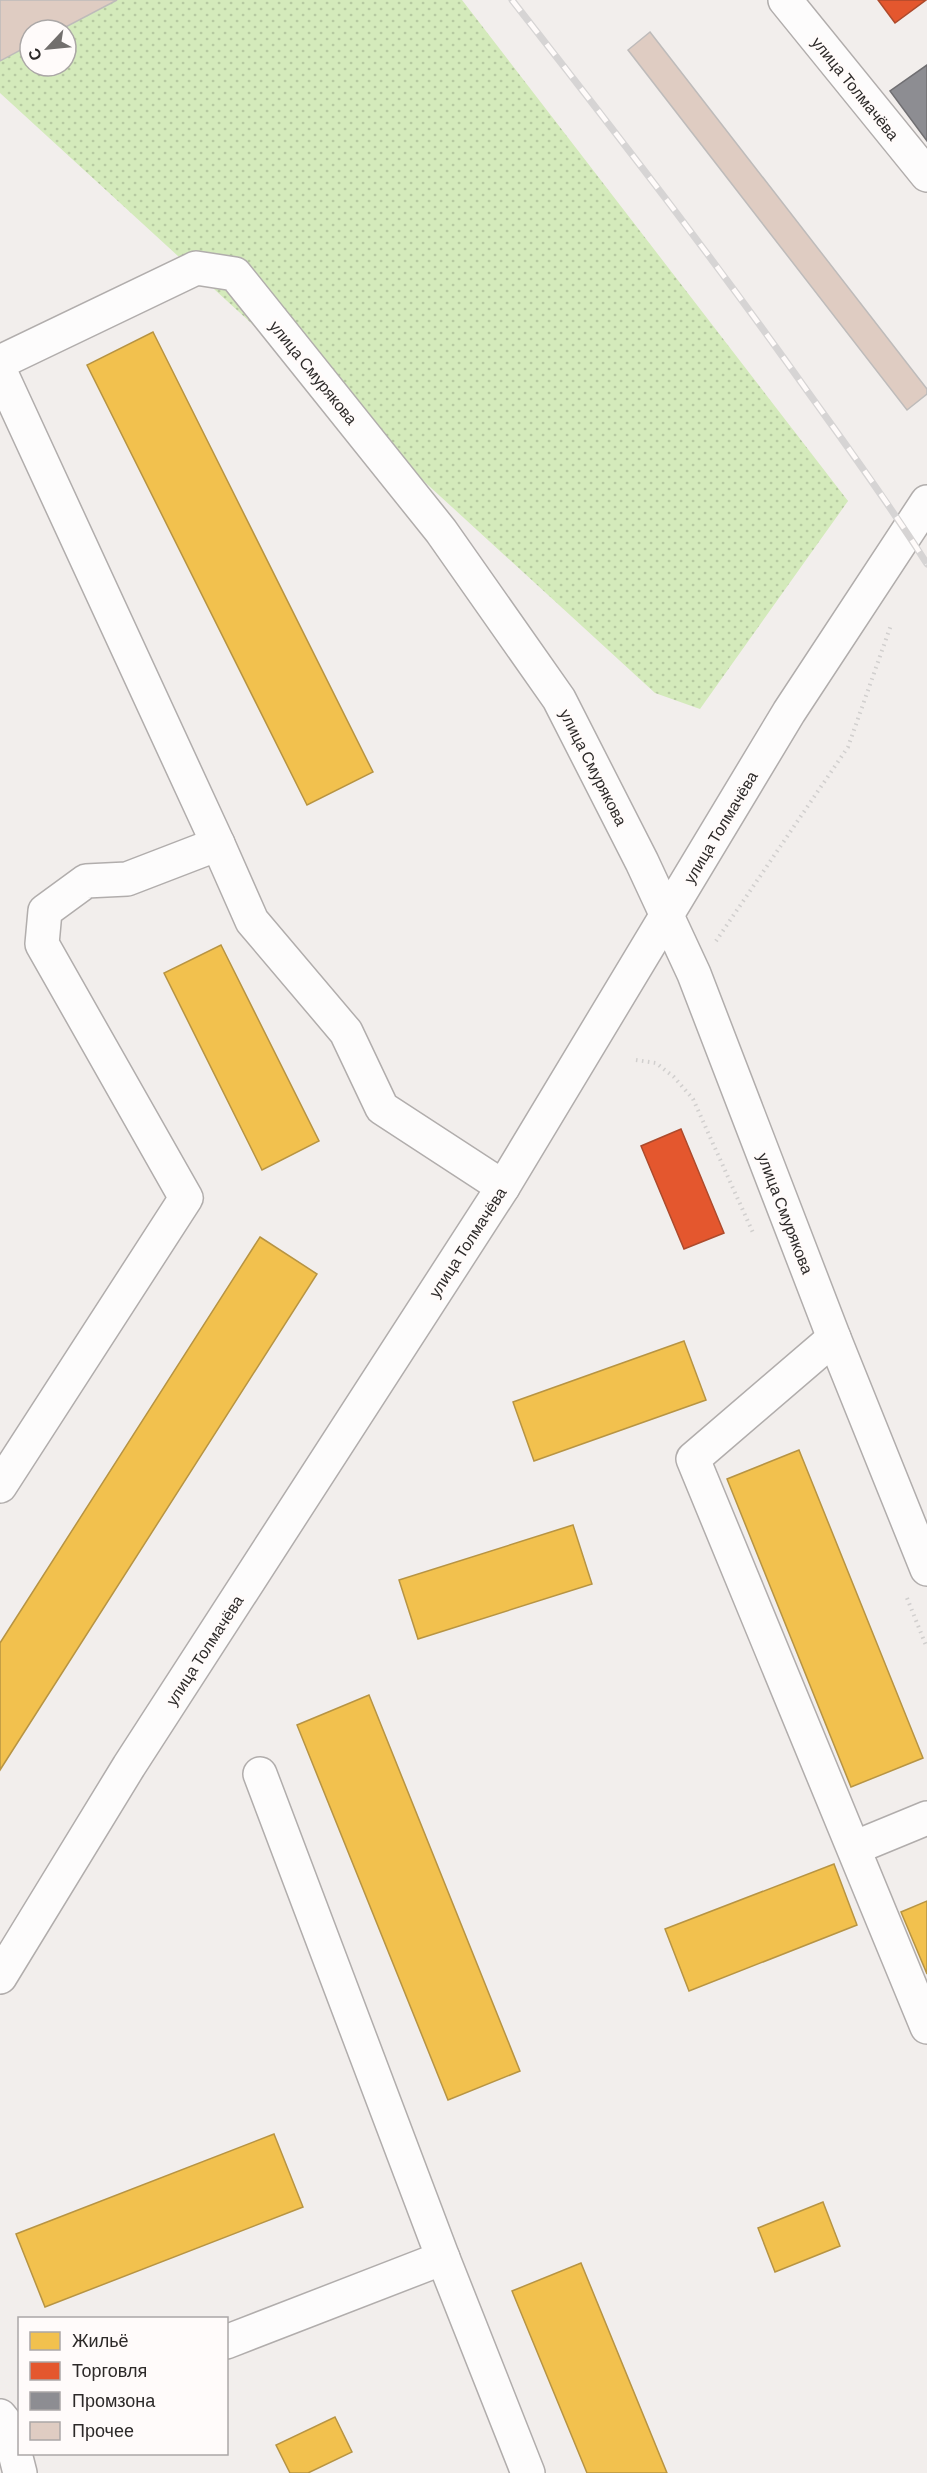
<svg xmlns="http://www.w3.org/2000/svg" width="927" height="2473" font-family="Barlow,sans-serif">
<style>
.grass{fill:url(#grass-dots);fill-rule:evenodd}
.homes{fill:#f2c14e;stroke:#b79443;stroke-width:1.5}
.shops{fill:#e4572e;stroke:#ad4a2c;stroke-width:1.5}
.industry{fill:#8d8d92;stroke:#706f72;stroke-width:1.5}
.building{fill:#dfccc2;stroke:#bebbba;stroke-width:1.5}
.lines{fill:none;stroke-linecap:round;stroke-linejoin:round}
.minor-casing{stroke:#b1adac;stroke-width:36}
.path{stroke:#d1cfce;stroke-width:4;stroke-dasharray:1.5 4.5;stroke-linecap:butt}
.minor{stroke:#fdfcfc;stroke-width:33}
.rail-casing{stroke:#d6d4d4;stroke-width:7}
.rail{stroke:#fffbfa;stroke-width:4.5;stroke-dasharray:14;stroke-linecap:butt}
.labels{text-anchor:middle;dominant-baseline:central;stroke-width:6;stroke-linejoin:round;paint-order:stroke}
.street-label{font-size:16px;fill:#2d2a29;stroke:#fffbfa}
</style>
<defs>
<pattern id="grass-dots" width="8" height="8" patternUnits="userSpaceOnUse" patternTransform="scale(1.5)"><rect width="8" height="8" fill="#d4eabb"/><path d="M2 2h.1M6 6h.1" fill="none" stroke="#b6c9a1" stroke-width="1.8" stroke-linecap="round"/></pattern>
</defs>
<rect width="100%" height="100%" fill="#f2eeec"/>
<path class="grass" d="M0,0h462l386,501 -148,208 -45,-16 -655,-600zM30,30h36v36h-36z"/>
<g class="homes">
<path d="M153,332l220,440 -66,33 -220,-440z"/>
<path d="M221,945l98,196 -57,29 -98,-197z"/>
<path d="M260,1237l57,37 -317,496v-127z"/>
<path d="M684,1341l22,59 -172,61 -21,-59z"/>
<path d="M799,1450l124,308 -72,29 -124,-308z"/>
<path d="M573,1525l19,59 -174,55 -19,-59z"/>
<path d="M369,1695l151,376 -72,29 -151,-375z"/>
<path d="M834,1864l23,61 -168,66 -24,-62z"/>
<path d="M927,1901v73l-26,-62z"/>
<path d="M274,2134l29,73 -258,100 -29,-73z"/>
<path d="M823,2202l17,44 -65,26 -17,-44z"/>
<path d="M581,2263l86,210h-80l-75,-182z"/>
<path d="M335,2417l17,35 -44,21h-18l-14,-28z"/>
</g>
<g class="shops">
<path d="M878,0h48l-31,23z"/>
<path d="M681,1129l43,104 -40,16 -43,-103z"/>
</g>
<path class="industry" d="M927,65v76l-37,-50z"/>
<g class="building">
<path d="M0,0h117l-57,30h-30v15l-30,16z"/>
<path d="M650,32l277,357v5l-20,16 -279,-360z"/>
</g>
<g class="lines">
<g class="minor-casing">
<g id="minor">
<path d="M785,0l142,175"/>
<path d="M0,362l196,-94 39,6 206,257 118,168 83,163 52,112 140,364 93,231"/>
<path d="M0,371l218,473"/>
<path d="M834,1338l-141,121 234,568"/>
<path d="M0,1486l186,-288 -144,-254 3,-33 41,-30 41,-2 91,-35 34,77 94,111 36,76 121,79"/>
<path d="M260,1774l183,484 85,215"/>
<path d="M854,1848l73,-30"/>
<path d="M0,1977l129,-211 374,-579 286,-475 138,-210"/>
<path d="M226,2342l217,-84"/>
<path d="M0,2416l8,10 12,47"/>
</g>
</g>
<g class="path">
<path d="M716,941l132,-194 43,-122"/>
<path d="M636,1060l20,3 18,14 19,22 61,136"/>
<path d="M907,1598l20,50"/>
</g>
<use href="#minor" class="minor"/>
<g class="rail-casing">
<path id="rail" d="M512,0c101,129 201,258 296,392 41,57 82,113 119,172"/>
</g>
<use href="#rail" class="rail"/>
</g>
<g class="labels">
<g class="street-label">
<text transform="translate(856 88) rotate(51)">улица Толмачёва</text>
<text transform="translate(314 372) rotate(51)">улица Смурякова</text>
<text transform="translate(594 767) rotate(63)">улица Смурякова</text>
<text transform="translate(720 827) rotate(-59)">улица Толмачёва</text>
<text transform="translate(786 1213) rotate(69)">улица Смурякова</text>
<text transform="translate(467 1242) rotate(-57)">улица Толмачёва</text>
<text transform="translate(204 1650) rotate(-57)">улица Толмачёва</text>
</g>
</g>
<rect x="18" y="2317" width="210" height="138" fill="#fffbfa" stroke="#aba7a6" stroke-width="1.5"/>
<rect x="30" y="2332" width="30" height="18" fill="#f2c14e" stroke="#aba7a6" stroke-width="1.5"/>
<text x="72" y="2347" font-size="18" fill="#2d2a29">Жильё</text>
<rect x="30" y="2362" width="30" height="18" fill="#e4572e" stroke="#aba7a6" stroke-width="1.5"/>
<text x="72" y="2377" font-size="18" fill="#2d2a29">Торговля</text>
<rect x="30" y="2392" width="30" height="18" fill="#8d8d92" stroke="#aba7a6" stroke-width="1.5"/>
<text x="72" y="2407" font-size="18" fill="#2d2a29">Промзона</text>
<rect x="30" y="2422" width="30" height="18" fill="#dfccc2" stroke="#aba7a6" stroke-width="1.5"/>
<text x="72" y="2437" font-size="18" fill="#2d2a29">Прочее</text>
<g transform="translate(48 48) rotate(244)"><circle r="28" fill="#fffbfa" stroke="#aba7a6" stroke-width="1.5"/>
<path d="M0-4.5L10 22L0 15L-10 22Z" fill="#726f6d"/>
<text y="-9" font-size="16" font-weight="bold" text-anchor="middle" fill="#2d2a29">С</text>
</g>
</svg>
